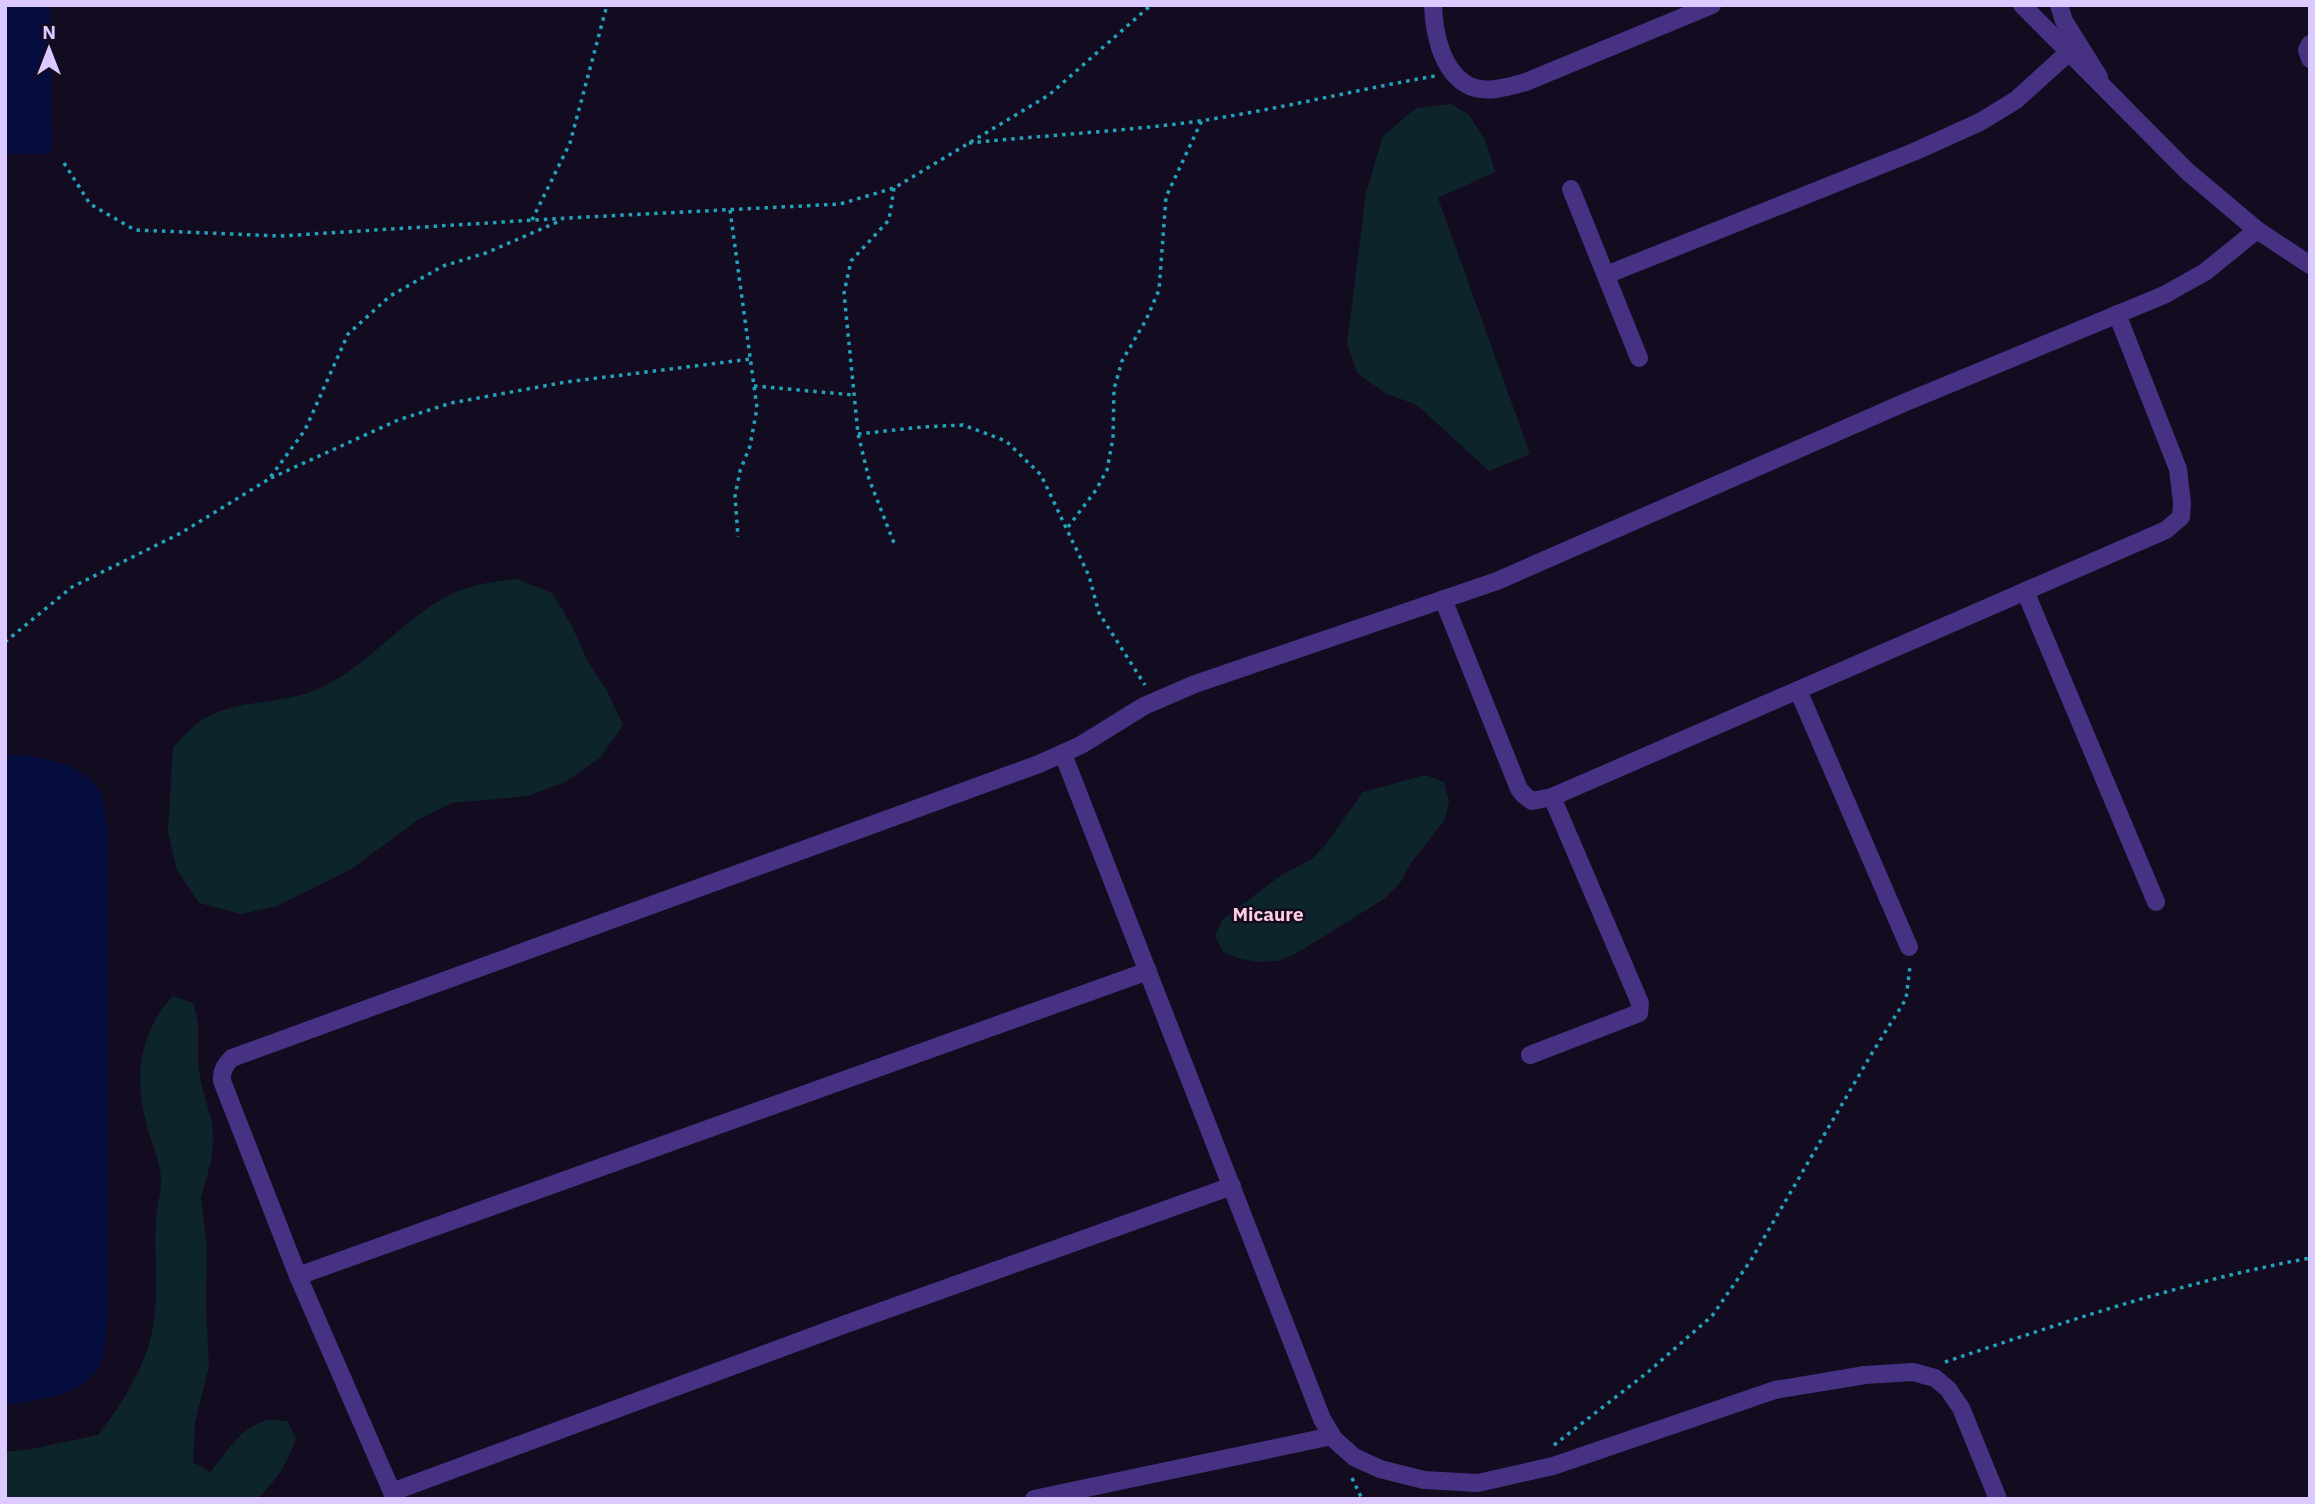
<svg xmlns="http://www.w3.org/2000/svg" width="2315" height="1504" font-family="'IBM Plex Sans',sans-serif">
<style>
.green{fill:#0d252a}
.water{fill:#050d3e}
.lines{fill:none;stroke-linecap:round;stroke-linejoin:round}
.path{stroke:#23a2b9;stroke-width:3.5;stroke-dasharray:3.5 5;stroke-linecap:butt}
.minor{stroke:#463183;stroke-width:18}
.tertiary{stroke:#463183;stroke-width:18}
.labels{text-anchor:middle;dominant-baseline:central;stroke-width:5;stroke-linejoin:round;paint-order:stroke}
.neighbourhood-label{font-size:19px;font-weight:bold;fill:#ffcbe1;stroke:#130b20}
</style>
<rect width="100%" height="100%" fill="#130b20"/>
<g class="green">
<path d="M1451,104l18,11 17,27 9,30 -57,26 92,256 -41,17 -72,-66 -32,-12 -28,-20 -10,-29 19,-151 17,-57 33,-28z"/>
<path d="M516,579l36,14 20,33 15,34 20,31 16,34 -23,33 -35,24 -37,14 -76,7 -36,18 -66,49 -73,36 -36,8 -42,-11 -22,-33 -9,-38 5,-85c10,-9 20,-22 32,-29 31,-18 75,-14 108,-27 51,-20 84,-67 131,-93 21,-13 48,-16 72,-19z"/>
<path d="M1425,775l19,7 5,19 -4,18 -36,47 -9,17 -16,16 -87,54 -19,8 -19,1 -18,-3 -18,-7 -8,-16 8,-17 57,-43 33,-18 13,-14 37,-52z"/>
<path d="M173,996l20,7 5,19v40l3,22 11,39 1,19 -2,19 -10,37 6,49 -1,61 3,58 -14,56 -2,40 17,10c16,-18 29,-43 54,-51 7,-3 16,0 23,0l9,17c-8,25 -20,43 -39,61h-252v-47l26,-3 67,-14c24,-31 49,-70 55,-109 6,-34 1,-72 3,-107 1,-15 6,-27 5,-42 -1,-15 -7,-27 -11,-41 -16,-51 -15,-99 23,-140z"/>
</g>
<g class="water">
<path d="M5,5h45l2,142 -1,5 -6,2h-40z"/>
<path d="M5,754c33,2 77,7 95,38 5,9 5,23 7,33l1,470c-1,19 -1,38 -4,56 -7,44 -63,48 -99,55z"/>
</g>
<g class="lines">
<g class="path">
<path d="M969,143c69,-7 139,-11 208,-19 87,-11 172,-33 258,-48"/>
<path d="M64,163l26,41 45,26 145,6 287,-18 273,-14 54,-16 155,-93 102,-90"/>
<path d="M894,188l-5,32 -38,41 -7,32 14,141 11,45 25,64"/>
<path d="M730,210l27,198 -7,38 -10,25 -5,25 3,41"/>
<path d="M532,220l38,-77 37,-138"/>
<path d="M754,386l100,9"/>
<path d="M858,434l64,-7 41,-2 43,16 35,34 48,101 10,37 46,72"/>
<path d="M271,478l127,-58 53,-17 115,-21 185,-23"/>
<path d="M1068,527l28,-37 11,-20 6,-32 1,-49 8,-28 24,-41 13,-30 7,-93 36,-77"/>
<path d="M5,642l67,-55 109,-54 88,-54 36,-49 43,-96 42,-38 53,-30 43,-13 76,-33"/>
<path d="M1945,1362c120,-40 240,-81 365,-104"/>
<path d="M1554,1445l94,-73 64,-56 39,-56 121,-207 34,-54 4,-33"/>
<path d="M1352,1478l10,21"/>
</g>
<g class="minor">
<path d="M1433,5c1,27 8,64 33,79 17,11 42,3 60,-2l186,-77"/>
<path d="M2059,5l5,16 35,56"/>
<path d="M2310,44l-3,6 3,9"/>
<path d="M1571,189l68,169"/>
<path d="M1606,275l310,-124 64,-29 36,-22 53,-48"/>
<path d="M2025,591l131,311"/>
<path d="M1443,599l76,190 5,6 8,6 20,-4 614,-267 15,-13 1,-14 -4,-34 -61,-155"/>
<path d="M1798,690l111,257"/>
<path d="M1063,754l259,665 12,20 20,18 26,12 44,11 54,3 75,-17 222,-76 90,-15 48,-3 22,6 13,11 13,19 37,91"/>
<path d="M1530,1055l109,-42 1,-10 -88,-206"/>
<path d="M298,1276l850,-305"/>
<path d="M392,1492l454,-168 386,-138"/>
<path d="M395,1499l-97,-223 -76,-195c-1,-10 3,-16 10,-23l807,-294 42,-19 63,-39 51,-22 302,-103 409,-179 258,-107 41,-23 52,-42"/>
<path d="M1034,1499l298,-63"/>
</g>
<path class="tertiary" d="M2022,5l166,167 69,58 53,35"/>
</g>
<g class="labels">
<g class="neighbourhood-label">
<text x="1268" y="914">Micaure</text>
</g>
</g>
<rect width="2315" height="1504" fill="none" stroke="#dbc9ff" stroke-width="14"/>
<g transform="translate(49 49)" stroke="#130b20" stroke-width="5" paint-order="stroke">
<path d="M0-5L12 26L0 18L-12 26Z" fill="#dbc9ff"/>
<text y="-10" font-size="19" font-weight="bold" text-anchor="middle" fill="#dbc9ff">N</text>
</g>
</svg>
